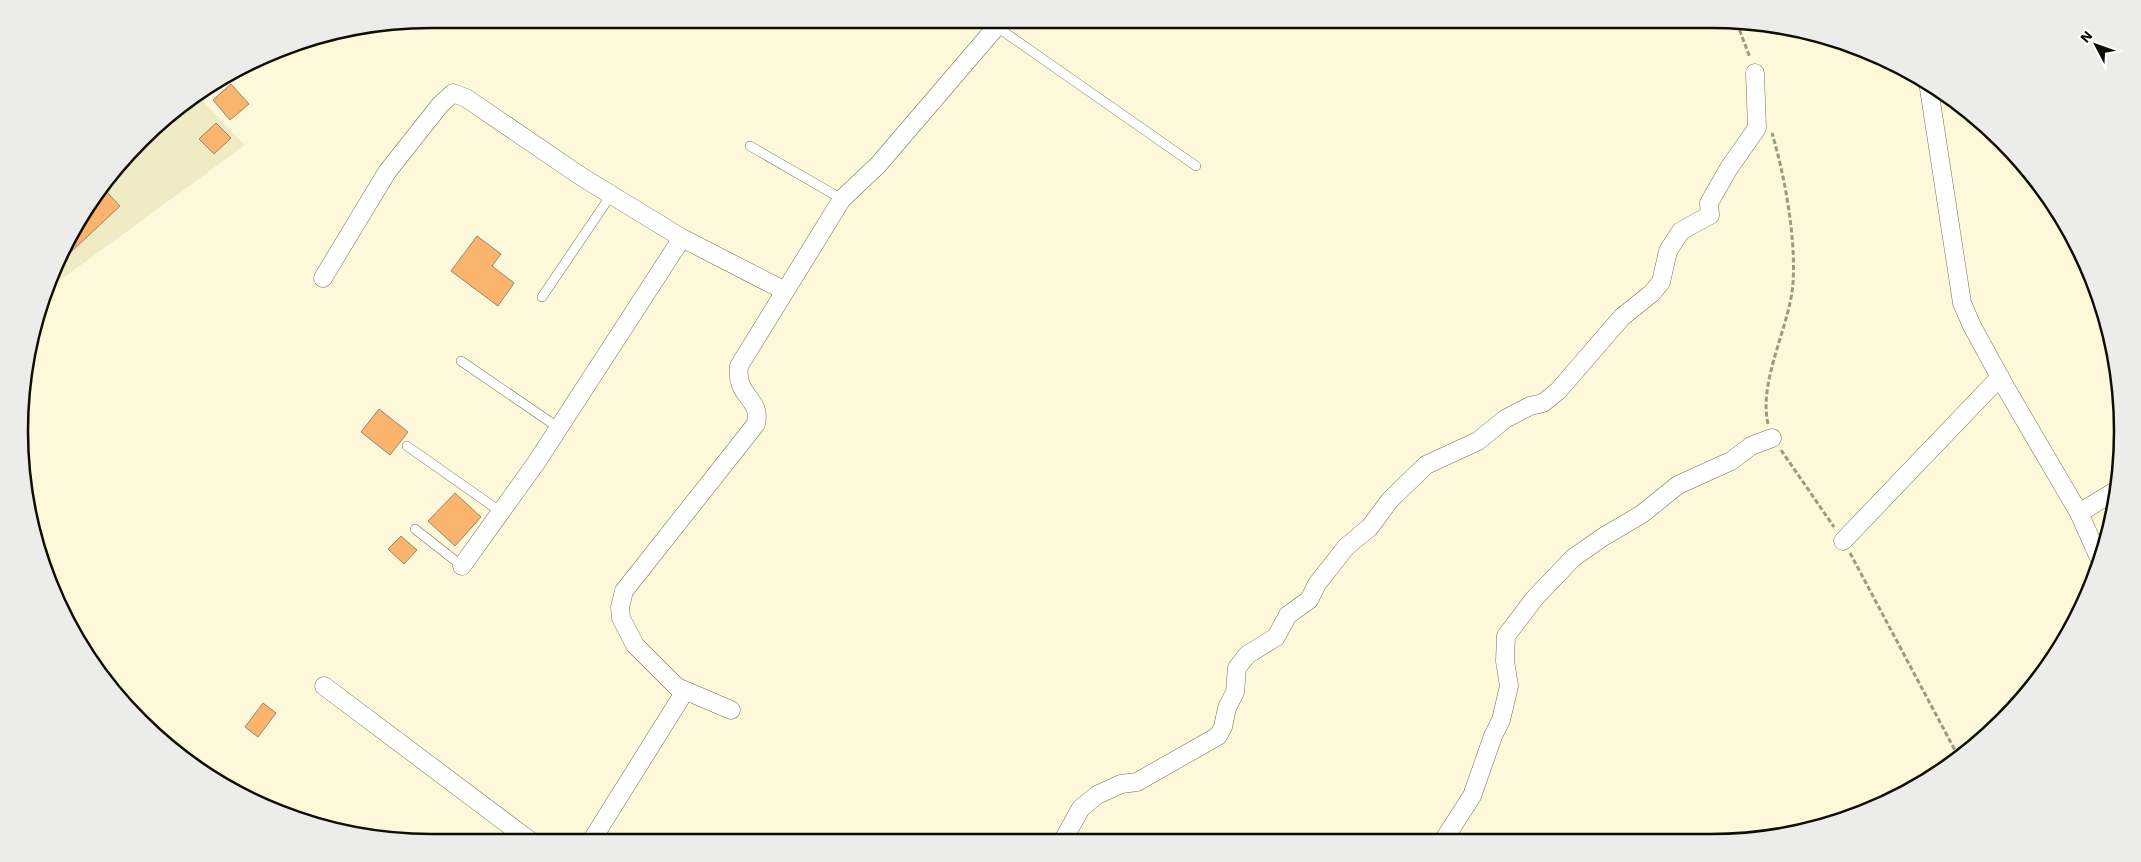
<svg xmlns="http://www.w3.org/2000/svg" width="2141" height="862" font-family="'Work Sans',sans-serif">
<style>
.built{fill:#f1ebc5}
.building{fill:#fab46d;stroke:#99836f}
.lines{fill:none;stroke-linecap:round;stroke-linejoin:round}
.service-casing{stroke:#767156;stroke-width:10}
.minor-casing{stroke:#767156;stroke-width:19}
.path{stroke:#9d9a83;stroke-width:3;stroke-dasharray:5 2.5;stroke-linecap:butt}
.service{stroke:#fff;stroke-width:9}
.minor{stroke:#fff;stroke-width:18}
.rim{fill:none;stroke:#0f0d04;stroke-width:2.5}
</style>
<rect width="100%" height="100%" fill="#fcf8d9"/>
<path class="built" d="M196,94l49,51 -201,147 30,-67 85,-104z"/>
<g class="building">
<path d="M231,84l18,20 -19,16 -17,-20z"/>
<path d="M216,123l15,15 -17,16 -15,-15z"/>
<path d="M104,189l16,17 -65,61 19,-42z"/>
<path d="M477,236l24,18 -9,12 22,17 -16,23 -47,-35z"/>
<path d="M379,409l29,23 -18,23 -29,-23z"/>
<path d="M455,493l26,24 -26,29 -27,-25z"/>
<path d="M401,536l16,14 -13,14 -16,-15z"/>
<path d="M263,703l13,10 -18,24 -13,-10z"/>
</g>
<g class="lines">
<g class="service-casing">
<g id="service">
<path d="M997,27l199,139"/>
<path d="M750,146l92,53"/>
<path d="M542,297l69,-102"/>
<path d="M461,361l98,67"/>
<path d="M407,446l94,66"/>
<path d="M415,529l47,37"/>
</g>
</g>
<g class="minor-casing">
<g id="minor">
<path d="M1928,82l34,221 10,23 35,64 72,123 22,49"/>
<path d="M323,278l64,-106 53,-67 13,-12 13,5 116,79 100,61 103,53"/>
<path d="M2079,513l38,-23"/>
<path d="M1843,541l157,-164"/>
<path d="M462,566l74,-103 146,-225"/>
<path d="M324,686l209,157"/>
<path d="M731,710l-54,-23 -42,-42 -14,-27 -1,-11 4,-16 132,-167c6,-27 -21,-26 -17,-58l103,-167 36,-34 125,-146"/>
<path d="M1443,841l29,-45 21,-60 8,-16 8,-34 -4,-25 1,-25 28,-37 39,-41 30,-21 39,-23 36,-29 53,-24 20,-15 21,-8"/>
<path d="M1062,842l19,-34 16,-13 24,-11 16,-2 81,-46 5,-9 4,-19 8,-16 2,-24 10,-13 29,-18 12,-22 21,-15 8,-16 29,-37 24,-20 20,-27 36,-35 52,-24 27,-22 25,-13 13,-3 15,-12 64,-74 30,-24 9,-11 7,-31 13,-20 29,-16 -1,-12 20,-35 28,-40 -2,-55"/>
<path d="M590,843l95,-152"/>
</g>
</g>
<g class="path">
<path d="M1458,22v-3"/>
<path d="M1737,23l13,35"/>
<path d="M1768,424c-10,-43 22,-98 25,-141 3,-45 -8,-106 -21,-150"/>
<path d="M1781,450l53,77"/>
<path d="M1850,553l108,203"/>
</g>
<use href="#service" class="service"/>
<use href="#minor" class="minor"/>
</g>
<path d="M0 0H2141V862H0ZM431 28H1711A403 403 0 0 1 2114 431V431A403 403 0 0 1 1711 834H431A403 403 0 0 1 28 431V431A403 403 0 0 1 431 28Z" fill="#ececeb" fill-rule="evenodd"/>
<path class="rim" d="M431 28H1711A403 403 0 0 1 2114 431V431A403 403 0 0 1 1711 834H431A403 403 0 0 1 28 431V431A403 403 0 0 1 431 28Z"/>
<g transform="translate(2096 45) rotate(311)" stroke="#ffffff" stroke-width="4" paint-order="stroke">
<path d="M0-4L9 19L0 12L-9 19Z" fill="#0f0d04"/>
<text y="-8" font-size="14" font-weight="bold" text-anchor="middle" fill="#0f0d04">N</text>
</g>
</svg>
